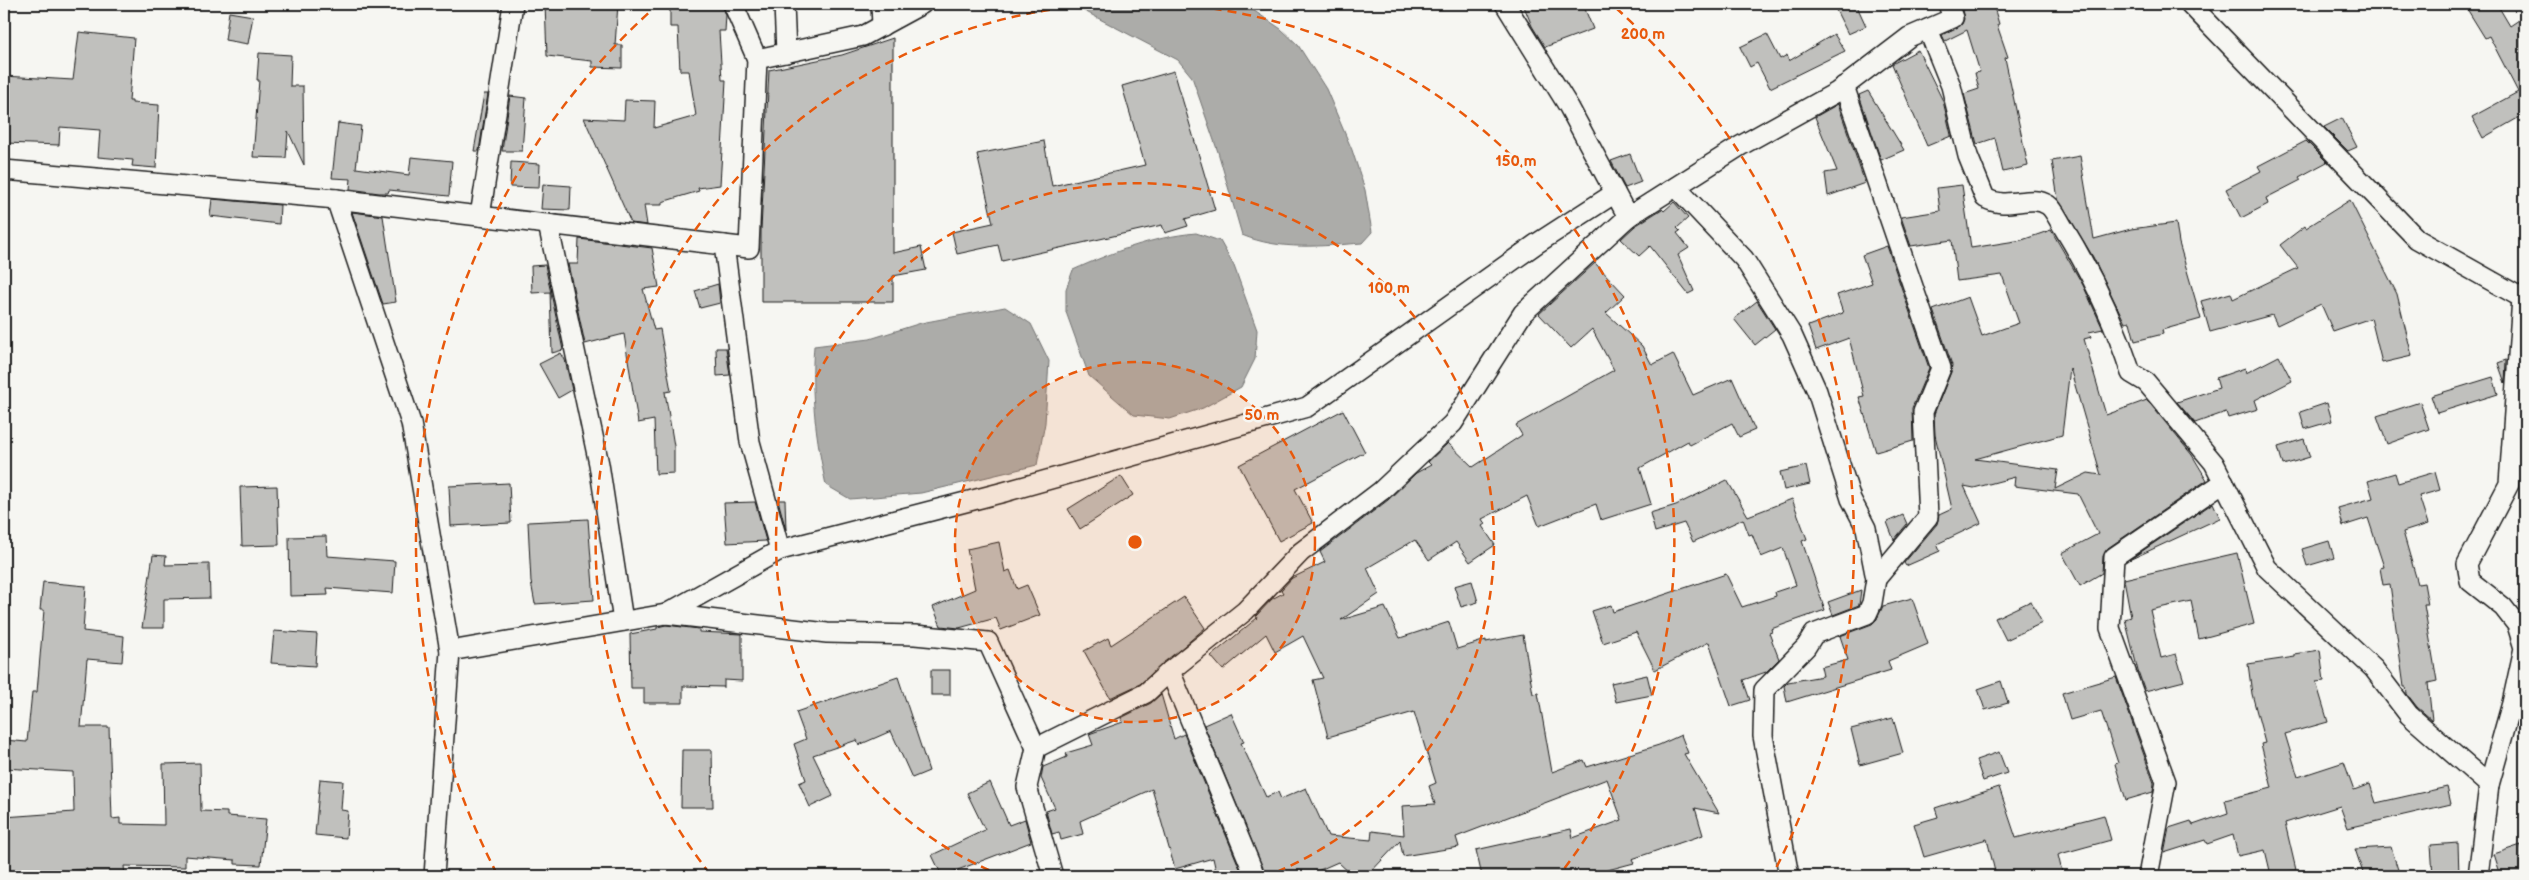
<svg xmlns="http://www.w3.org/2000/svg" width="2529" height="880" font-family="'Balsamiq Sans',sans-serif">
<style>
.water{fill:#acaca9;stroke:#727271}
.building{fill:#c0c0bd;stroke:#1c1c1c;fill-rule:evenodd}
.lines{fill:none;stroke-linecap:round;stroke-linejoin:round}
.minor-casing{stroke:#1c1c1c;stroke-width:22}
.minor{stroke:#f6f6f2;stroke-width:19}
.ring{fill:none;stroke:#e8590c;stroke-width:2.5;stroke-dasharray:9 6}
.centre{fill:#e8590c;stroke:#f6f6f2;stroke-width:2.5}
.ring-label{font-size:15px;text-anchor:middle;font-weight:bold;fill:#e8590c;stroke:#f6f6f2;stroke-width:5;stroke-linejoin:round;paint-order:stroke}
</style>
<rect width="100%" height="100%" fill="#f6f6f2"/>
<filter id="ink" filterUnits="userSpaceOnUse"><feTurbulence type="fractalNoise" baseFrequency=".02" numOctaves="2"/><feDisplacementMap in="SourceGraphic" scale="10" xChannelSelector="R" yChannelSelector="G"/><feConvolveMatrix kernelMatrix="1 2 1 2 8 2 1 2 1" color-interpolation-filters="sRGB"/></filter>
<g filter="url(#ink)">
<g class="water">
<path d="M1071,4h173l37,25 17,16 28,44 26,61 13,40 7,42 -10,11c-40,3 -82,8 -120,-8l-24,-83 -26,-75 -14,-17z"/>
<path d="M1196,233l24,8 14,25 23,64 -2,29 -14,28 -38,21 -33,11 -36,-4 -45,-39 -23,-64v-23l7,-19c40,-18 79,-33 123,-37z"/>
<path d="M1005,307l26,17 18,37 -4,62 -8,42 -116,28 -71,6 -24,-14c-10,-47 -16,-91 -12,-139l56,-7 51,-16z"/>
</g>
<g class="building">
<path d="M545,4h73l-3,41h7v23l-30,-1v-6l-45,-5z"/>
<path d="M670,4h52l4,11 -1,16h-6l3,49h4l-6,105 -22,3 1,3 -37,11v3h-18l3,20 -16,-2 -47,-105 40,2 1,-20 30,1 -1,27 42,-12 -7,-45h-9l-2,-44h-8z"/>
<path d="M1523,4h60l10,25 -48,18 -13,-21z"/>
<path d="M1833,4h23l10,22 -18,8z"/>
<path d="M1980,4h13l6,20 -2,1 11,32 -3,1 23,108 -25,6 -8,-34 -18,6 -13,-50 15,-5 -4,-16 5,-1 -13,-42 -22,11 -3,-6 20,-11 2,-5 -2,-9z"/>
<path d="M2464,4h33l13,22 15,-10v98l-42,24 -11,-21 46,-25 -29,-56 -4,2z"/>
<path d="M229,12l24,4 -5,28 -23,-4z"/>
<path d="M79,32l55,6 -5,63h3v2l27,2 -3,63 -24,-2 1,-6 -35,-3 2,-27 -40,-3 -1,18 -55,-2v-67l69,4z"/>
<path d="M1767,34l13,25 7,-4 2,6 45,-27 11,17 -75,37 -13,-25 -7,4 -10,-20z"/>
<path d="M893,38v215l28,-6 5,23 -33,6v26h-132v-72l8,-160 73,-15z"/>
<path d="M1918,50l25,51 9,38 -1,-3 -24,10 -35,-82z"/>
<path d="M259,53l32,2 -1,31h13l1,79 -16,-34 -2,27 -33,-1 6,-77h-2z"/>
<path d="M1174,71l41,139 -30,9 3,7 -23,7 -3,-8 -160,36 -4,-16 -41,9 -5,-22 41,-9 -16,-69 67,-13 8,45 93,-21 -23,-79z"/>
<path d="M1868,91l36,59 -23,10 -22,-65z"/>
<path d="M484,94h4l-9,57h-5z"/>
<path d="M510,96l16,2 -4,53h-20z"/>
<path d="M1838,104l27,79 -37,13 -3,-23 12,-2 -22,-54z"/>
<path d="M2342,118l15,29 -9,4 -24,-24z"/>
<path d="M338,123l23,3 -5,42 53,7 2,-18 41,4 -3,35 -60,-6 -1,3h-9l-29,-4 1,-10 -19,-1z"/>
<path d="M2306,141l21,21 -28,15 2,3 -35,18 2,6 -27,14 -15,-29 35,-18 -3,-5z"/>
<path d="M1630,154l11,28 -16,6 -14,-27z"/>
<path d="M2080,156l14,83 37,-10 45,-6 3,20 22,76 -39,11 1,4 -28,7 -5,-19 -5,1 -32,-66 -35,-58 -6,-38z"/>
<path d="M511,162l29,2 -1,24 -29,-1z"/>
<path d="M543,184l28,2 -1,24 -29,-1z"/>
<path d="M1962,185l9,63 51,-8 29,-10 32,55 20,44 -14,3 2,5 -7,2 22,76 41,-15 45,55 15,25 -99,68 -5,8 -1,17 -22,13 -18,-33 36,-19 -20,-40 -64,-8 1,-9 -41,11 -10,-2 17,37 -44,21 3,7 -34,15 -2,-3 33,-39 2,-9 13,-6 -17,-74 -1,-21 17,-42 1,-7 -19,-55 35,-13 14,39 37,-13 -17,-48 -45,6 -5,-41 -41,6 -10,-29 39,-6 -3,-23zM2070,368l31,107 -13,-2 -33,16 3,-19 -83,-11 87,-24z"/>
<path d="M212,199l68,6 -1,19 -69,-8z"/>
<path d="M2350,200l47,94 15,62 -30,7 -11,-45 -38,13 -12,-27 -44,21 -5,-10 -62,17 -9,-31 30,-8 2,6 65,-31 -18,-23 25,-19 1,2z"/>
<path d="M1674,202l14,16 -11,10 3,3 -3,2 12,15 -11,7 16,36 -6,3 -38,-48 -11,10 -18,-17 14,-13 27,-17 2,2z"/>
<path d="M352,212l31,4 13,86 -13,2z"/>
<path d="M579,239l73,9 7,39 -16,2 11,41 6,-1 11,62 -6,1 9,54v27l-18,1 -2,-54 -16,3 -14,-89 -39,10 -17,-80h10z"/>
<path d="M1887,246l42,122 -17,40 1,33 -37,11 -17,-55 5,-1 -15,-58 -33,12 -8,-24 35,-13 -6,-18 35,-12 -10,-28z"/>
<path d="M1595,263l30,32 -19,18 36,33 10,19 21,-11 20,41 39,-17 23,52 -16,7 -7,-14 -42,22 -2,-4 -48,27 11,36 -50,16 -5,-16 -57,22 -12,-30 -45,23 3,5 -3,2 13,19 -25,17 -14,-20 -27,18 -14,-20 -48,28 12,26 -38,26 44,-13 15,31 49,-16 8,27 29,-9v2l37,-7 10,59 5,-1 14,79 32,-12 3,7 72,-22 22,-10 7,18 -4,1 35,59 -24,-5 8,27 -71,24 2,4 -49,13h-103l-6,-26 95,-21 2,9 49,-18 -15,-41 -151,58 3,10 -56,9 -3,-15 -33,35h-14l-15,-14 -32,14h-40l-62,-151 27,-12 13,29 -3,1 25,54 12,-5 3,7 25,-11 22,48 43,4 1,-9 32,4 -2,-29 33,-2 -6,-18 7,-3 -22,-71 -86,25 -15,-57 10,-2 -20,-42 -28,16 -9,-18 -43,36 -12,-14 46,-38 -1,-2 16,-17 11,-6 -2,-3 11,-12 33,-16 -5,-10 68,-52 28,-27 15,-8 -3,-3 20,-19 25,24 49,-32 -6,-10 98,-55 -22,-41 -21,19 -32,-34z"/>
<path d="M545,265l18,85 -11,3 -2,-61 -18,1 -1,-27z"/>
<path d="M718,284l2,19 -20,5 -5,-17z"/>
<path d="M1757,301l18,28 -20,16 -21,-26z"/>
<path d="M716,348h10l4,27 -13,1z"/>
<path d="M561,353l4,7 7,30 -14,8 -19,-34z"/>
<path d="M2279,356l13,25 -37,19 3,9 -30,9 -2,-6 -31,11 -18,-21 42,-14 -3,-10 29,-10 1,5z"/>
<path d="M2506,360l-1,23 -7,-20z"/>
<path d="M2493,377l5,17 -61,19 -6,-17z"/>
<path d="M2420,402l9,27 -42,15 -10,-28z"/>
<path d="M2327,403l5,18 -27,8 -5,-17z"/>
<path d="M1343,410l22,42 -70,37 18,34 -34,18 -40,-76z"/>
<path d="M2304,439l6,18 -27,8 -5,-18z"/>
<path d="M1806,466l4,18 -26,6 -4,-18z"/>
<path d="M2435,472l5,18 -21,6 9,28 -25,8 15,52 6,-1 4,22h-4l13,76 -9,2 4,37 -15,-13 -10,-13 -1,-7h-2l-14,-103 -7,1 -3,-17 4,-1 -16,-49 -25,8 -5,-18 35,-10 -5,-17 27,-8 3,10z"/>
<path d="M1121,476l12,19 -53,34 -12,-20z"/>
<path d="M1727,480l21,36 44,-17 15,40 -5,2 23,69 -54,19 1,3 -3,1 10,26 -13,13 -23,8 7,20 -19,6 -22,-64 -54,28 -19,-38 -33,11 -11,-32 19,-6 2,7 113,-38 16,33 34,-11 -1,-4 21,-7 -13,-37 -22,9 -9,-23 -3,1 -6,-16 -50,23 -9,-19 -29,9 -5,-19 26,-8z"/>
<path d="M509,483l2,40 -60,3 -2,-40z"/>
<path d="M277,486l2,59 -37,1 -2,-59z"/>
<path d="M778,500h7l1,30z"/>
<path d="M755,502l11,39 -39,2 -3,-40z"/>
<path d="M2213,503l7,15 -91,42z"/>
<path d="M1903,515l4,9 -13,16 -7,-18z"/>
<path d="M588,519l6,81 -59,4 -4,-22 -3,-60z"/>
<path d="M326,536l1,20 68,5 -2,32 -66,-5 1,7 -38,1 -1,-59z"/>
<path d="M2329,541l5,17 -27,8 -5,-17z"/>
<path d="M999,542l6,30 5,-2 7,19 10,-4 13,30 -39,15 -5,-12 -37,10 -18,-2 -8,-19 42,-18 -8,-40z"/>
<path d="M2237,553l17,71 -55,15 -8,-38 -41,9 11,48 15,-4 8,27 -39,10 -7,-20 -13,-52 6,-2 -7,-38z"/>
<path d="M153,555l13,1 -1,9 44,-1 1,34 -46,1v29h-22z"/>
<path d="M1472,581l6,21 -17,5 -7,-21z"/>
<path d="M43,582l43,4 -3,45 41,5 -2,26 -35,-3 -6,68h28l3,92 8,-1v6l44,1 -1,-61 37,-1 1,48 26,1v4l39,3 -5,46 -26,-1v-4l-50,-4v11l-61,-1 1,10h-37l-1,-7 -54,5v2h-29v-59l70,-5 -1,-40 -69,-4v-28l23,2 5,-50h5l7,-82h-4z"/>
<path d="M1861,590l-2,15 -26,10 -5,-13z"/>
<path d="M1184,597l21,31 -65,56 -30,14 -26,-47 24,-13 3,7z"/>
<path d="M1912,598l16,46 -40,17 3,9 -104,32 -3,-16 4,-4 35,-6 -2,-9 27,-7 -8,-24 32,-12 5,-5 6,-13z"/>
<path d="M2031,601l11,22 -36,17 -11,-22z"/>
<path d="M666,625l33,4v3l43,2v47l-18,-1v7l-41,-1v17h-39v-15h-13l-1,-54 27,-5v-2z"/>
<path d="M274,631l43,3 -2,32 -44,-3z"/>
<path d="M2320,650l4,31 -8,1 12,40 -43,12 13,43 46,-15 10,28 16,-6 6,19 71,-16 4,17 -103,24 -8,-22 -55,17 11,47 -25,5 -6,-25 -27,6 -5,-21 -26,9 -2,-4 -41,13 5,-25 22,-7 2,4 35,-12 -3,-13 47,-12 -11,-44 4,-1 -13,-49 -4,-30 47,-7v-3z"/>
<rect x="931" y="670" width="19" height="25"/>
<path d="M1647,675l5,20 -36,7 -5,-19z"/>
<path d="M898,677l31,94 -17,7 -21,-47 -32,14 -2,-5 -44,15 20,41 -23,11 -11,-24 7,-3 -12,-36 12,-5 -10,-27z"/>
<path d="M2116,677l38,106 -1,9 -27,8 -11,-36 3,-1 -17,-52 -31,9 -8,-27z"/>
<path d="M2001,681l7,22 -23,7 -7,-21z"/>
<path d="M1161,694l13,45 10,-5 59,142h-26l-4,-18 -38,11 -23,-80 -72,32 3,13 -22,6 -2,-8 -7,2 -6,-23 9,-3 -14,-30 2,-11 24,-10 -1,-4 27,-8 -4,-11 34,-12 -2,-4 30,-15z"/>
<path d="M1893,718l10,35 -43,12 -9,-36z"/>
<path d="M682,750h30l1,57h-32z"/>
<path d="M1999,752l8,21 -24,8 -7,-21z"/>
<path d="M320,779l23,2 -2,29 7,1 -2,27 -31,-3z"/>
<path d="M990,782l19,43 16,-6 6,23 -89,34 -10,-21 53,-25 -18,-37z"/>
<path d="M1999,787l17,51 88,-23 7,25 -51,14 -2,1 5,21h-67l-9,-37 -63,18 -10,-33 24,-7 -3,-9z"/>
<path d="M2458,843l1,33h-26l-2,-31z"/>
<path d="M2521,845l4,12v16l-9,3h-15l-7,-22z"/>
<path d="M2391,847l8,26 -15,3h-20l-9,-27z"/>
</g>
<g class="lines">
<g class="minor-casing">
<g id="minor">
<path d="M733,4l24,55"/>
<path d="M784,4l2,49"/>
<path d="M881,4l1,22"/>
<path d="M2190,4l227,235 105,59"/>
<path d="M1928,29l23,57 17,70 17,42c23,13 45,-5 63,7 6,4 11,16 15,22 29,47 51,94 68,146l15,9 68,81 53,105 107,101 35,46 80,70"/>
<path d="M1844,86l97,282 -18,44 5,105 -52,62"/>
<path d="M4,170l332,29 75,224 39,228 -16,225"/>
<path d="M1676,187l68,72 48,76 25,56 34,108 15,29 10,51 -4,24 -5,11 -53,20 -8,13 -42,43 -1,46 26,140"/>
<path d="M336,199l413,49 8,-189 106,-23 59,-32"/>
<path d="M480,216l33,-212"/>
<path d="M1628,217l112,-71 97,-54 72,-55 44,-19 -5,-14"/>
<path d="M548,224l51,240 24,157"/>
<path d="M724,245l26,197 30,108"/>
<path d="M666,614l114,-64 224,-58 303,-85 229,-163 79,-51"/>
<path d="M450,651l216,-37 161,19 88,2 73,7 48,106"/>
<path d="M1170,671l85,205"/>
<path d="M1053,876l-26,-89 9,-39 110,-55 24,-22 75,-60 56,-59 80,-61 72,-68 70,-110 105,-96 -59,-110 -64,-103"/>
<path d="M2148,876l18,-94 -56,-154 4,-71 110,-75"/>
<path d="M2478,876l11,-91 23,-82 12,-55 -7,-23 -14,-18 -33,-26 -3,-17 42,-80 13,-186 3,-1"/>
</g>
</g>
<use href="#minor" class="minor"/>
</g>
</g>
<circle cx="1135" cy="542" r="180" fill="#e8590c" fill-opacity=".12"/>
<g class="ring">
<circle cx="1135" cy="542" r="180"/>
<path d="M1003 876A359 359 0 1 1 1267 876"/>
<path d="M710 874A539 539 0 0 1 1102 4M1168 4A539 539 0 0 1 1560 874"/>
<path d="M497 874A719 719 0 0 1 654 8M1616 8A719 719 0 0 1 1773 874"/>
</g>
<circle cx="1135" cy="542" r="8" class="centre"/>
<g class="ring-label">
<text x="1643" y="39">200 m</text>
<text x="1516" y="166">150 m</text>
<text x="1389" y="293">100 m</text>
<text x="1262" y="420">50 m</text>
</g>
<rect width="2529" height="880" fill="none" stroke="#f6f6f2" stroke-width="20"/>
<rect x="10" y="10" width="2509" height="860" fill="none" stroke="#1c1c1c" stroke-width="2" filter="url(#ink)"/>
</svg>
